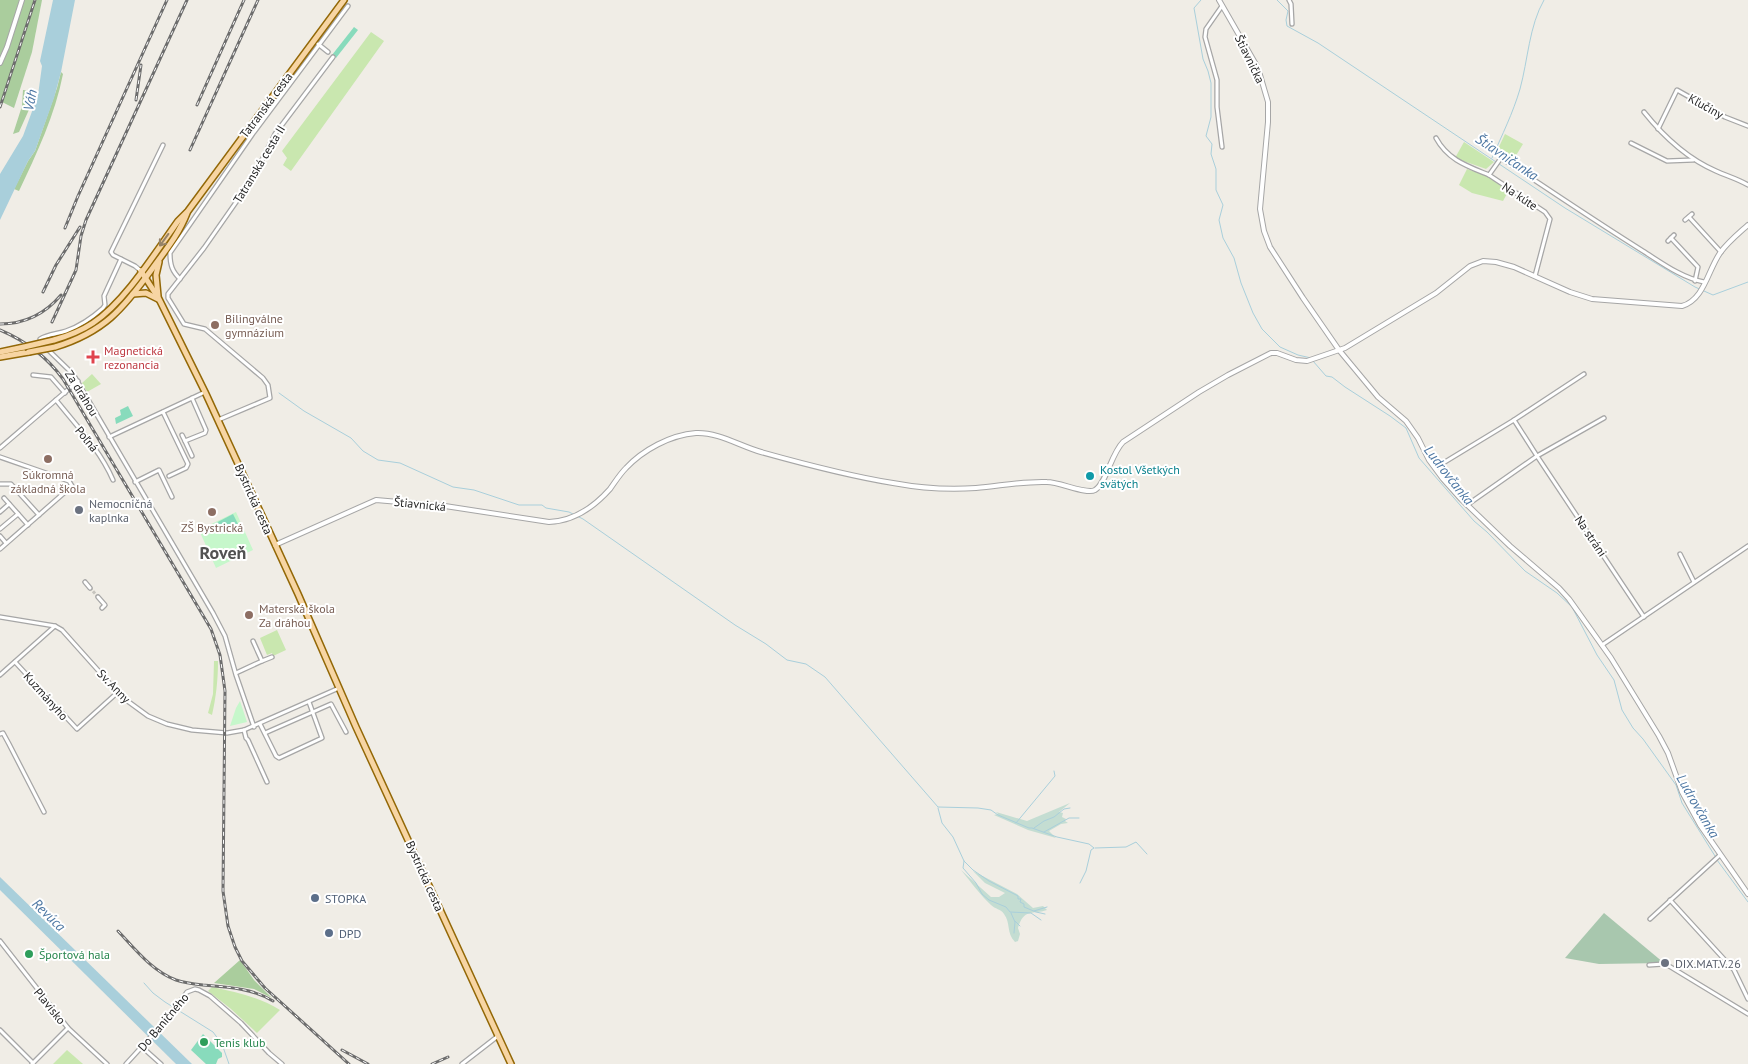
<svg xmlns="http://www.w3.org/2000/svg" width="1748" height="1064" font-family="'PT Sans',sans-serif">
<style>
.grass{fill:#c9e7af}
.forest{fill:#aacd9d}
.wetland{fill:#c4ddd2}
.cemetery{fill:#a8c7ae}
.park{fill:#c6f7cb}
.pitch{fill:#88dbbc}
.water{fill:#a9cfdb}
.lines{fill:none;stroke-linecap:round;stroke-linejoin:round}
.stream{stroke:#a9cfdb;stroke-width:1}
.minor-tunnel{stroke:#c6c4be;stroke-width:3;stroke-dasharray:3 1.5;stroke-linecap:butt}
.minor-casing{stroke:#a6a6a6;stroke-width:5.5}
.tertiary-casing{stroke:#a6a6a6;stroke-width:6}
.primary-casing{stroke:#936807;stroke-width:8}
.minor{stroke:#fff;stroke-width:3}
.tertiary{stroke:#fff;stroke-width:4}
.primary{stroke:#f7d5a3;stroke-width:5}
.rail-casing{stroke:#6d6d6d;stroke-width:3}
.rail{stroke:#fff;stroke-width:1;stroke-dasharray:4;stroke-linecap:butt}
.primary-bridge-casing{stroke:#936807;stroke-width:8;stroke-linecap:butt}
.primary-bridge{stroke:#f7d5a3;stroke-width:5}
.oneway{stroke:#968368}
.education-dot{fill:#8d6e63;stroke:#fff;stroke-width:2}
.health-dot{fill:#e0444e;stroke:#fff;stroke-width:2}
.culture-dot{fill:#0f9aa8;stroke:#fff;stroke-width:2}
.worship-dot{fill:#6b7280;stroke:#fff;stroke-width:2}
.service-dot{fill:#5c6f8a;stroke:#fff;stroke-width:2}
.leisure-dot{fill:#2e9e5b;stroke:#fff;stroke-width:2}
.labels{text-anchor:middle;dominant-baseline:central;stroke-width:4;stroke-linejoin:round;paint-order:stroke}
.street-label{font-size:12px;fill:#1f1f1f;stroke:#fff}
.education-label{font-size:12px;fill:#785e54;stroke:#fff;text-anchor:start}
.health-label{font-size:12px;fill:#be3a42;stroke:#fff;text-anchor:start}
.culture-label{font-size:12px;fill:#0d838f;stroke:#fff;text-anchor:start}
.worship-label{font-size:12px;fill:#5b616d;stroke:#fff;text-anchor:start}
.service-label{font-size:12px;fill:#4e5e75;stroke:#fff;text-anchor:start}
.leisure-label{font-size:12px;fill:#27864d;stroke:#fff;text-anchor:start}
.water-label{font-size:14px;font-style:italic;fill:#4d77a3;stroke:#fff}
.district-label{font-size:18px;font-weight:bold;fill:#525252;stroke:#fff}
</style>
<rect width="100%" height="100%" fill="#f0ede6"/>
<g class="grass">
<path d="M371,32l13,9 -93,130 -8,-6 4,-7 -5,-7z"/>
<path d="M1505,134l18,10 -11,18 -15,-11z"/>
<path d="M1464,142l30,20 -8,7 -31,-11z"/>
<path d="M1467,169l20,7 22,14 -6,11 -31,-8 -13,-8z"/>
<path d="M92,374l9,10 -14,8 -5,-9z"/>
<path d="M277,630l9,20 -13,6 -1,-3 -5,2 -7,-17z"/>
<path d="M214,661h4c0,19 -2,36 -6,54l-4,-2 5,-19z"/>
<path d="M212,987c24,5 47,10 68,23l-23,23 -26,-24 -23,-18z"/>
<path d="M67,1050l16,14h-30z"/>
</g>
<g class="forest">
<path d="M0,0h42l-10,52 -18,56 -14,-7z"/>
<path d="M61,72l2,2c-8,41 -26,79 -44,117l-5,-2 14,-28 7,-10 22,-63z"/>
<path d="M23,90l11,1 -2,12 -13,29 -6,2 9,-28z"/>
<path d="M240,960l14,20 18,18 -18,-9 -40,-6z"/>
</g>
<g class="wetland">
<path d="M1070,803l-11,9 4,1 -1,4 4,2 -1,2 3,2 -7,1 -12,7 7,7 -28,-8 -34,-15 4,-1 -2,-2 31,9z"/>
<path d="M961,870l30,27h8l6,-4 -20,-10 -12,-12 44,23 16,14 10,-2 4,4c-15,5 -23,-2 -29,18l2,6 -2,7 -3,1c-9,-9 -4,-19 -11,-28 -3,-5 -9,-5 -13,-9 -10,-9 -21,-24 -30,-35z"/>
</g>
<path class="cemetery" d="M1604,913l60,50 -65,1 -34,-6z"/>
<g class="park">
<path d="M236,512l17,38 -37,18 -17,-38z"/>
<path d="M240,701l7,21 -17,4 6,-18z"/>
</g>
<g class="pitch">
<path d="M354,27l4,3 -22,28 -4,-3z"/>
<path d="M128,406l5,10 -17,8 -1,-6 6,-3 -1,-5z"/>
<path d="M233,514l5,10 -19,9 -5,-9z"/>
<path d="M203,1034l19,19v4l-4,2 -2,5h-10l-15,-14z"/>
</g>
<g class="water">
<path d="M53,0h22l-14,72 -7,26 -19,53 -7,10 -28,59v-46l23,-38 15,-41 4,-29 -2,-5z"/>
<path d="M0,877l192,187h-16l-176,-174z"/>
</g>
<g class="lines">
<g class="stream">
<path d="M1201,0l-7,8 9,51 5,12 3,12v34l-5,19 6,8 -1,10 5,15v21l7,15 -4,15 4,18 11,20 7,25 12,30 9,16 18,18 18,8 13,3"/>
<path d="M1277,0l11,11 -2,9 1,6 31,17 247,165 130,79 18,8 35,-13"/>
<path d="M1492,158c10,-23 21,-45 28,-69 8,-29 9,-63 24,-89"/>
<path d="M1313,361l13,15 6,1 13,10 45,29 16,12 13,30 55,63 13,11 38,39 32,22 15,14 25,48 17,25 8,30 11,18 10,11 33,46 6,18 33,53"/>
<path d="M279,393l25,18 47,27 12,13 15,9 22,3 53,24 21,3 45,15h23l4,3 23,4 14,7 152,106 31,19 21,16 19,4 19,13 113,130 40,1 13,2 7,5 31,13h3l25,9 32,7 5,4 -3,2 -5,21 -6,12"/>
<path d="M938,808l4,15 11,14 11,24 9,9 16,11 29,15v3h3l-1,3 4,2v3l12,5 9,2"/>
<path d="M1016,823l39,-47 -1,-5"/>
<path d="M1034,828l10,-7 10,-4 10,-8 6,-1"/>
<path d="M1044,832l25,-14h10"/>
<path d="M1095,848l31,-1 10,-5 11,12"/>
<path d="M1717,860l31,42"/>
<path d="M964,861l-1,7 13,15 6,11 7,6 17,7 4,5 21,1 10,7"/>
<path d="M1034,911l13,-4"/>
<path d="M1011,913l4,9 -1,11"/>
<path d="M1015,921l5,5"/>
<path d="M144,983l9,10 12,9 48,30 9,12 7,20"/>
</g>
<path class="minor-tunnel" d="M90,588l8,9"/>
<g class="minor-casing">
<g id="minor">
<path d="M1289,0l2,4 1,20"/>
<path d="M1222,6l-16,23 -1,8 12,43v27l5,40"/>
<path d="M318,44l10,8"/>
<path d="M1644,112c20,25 42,46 72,59 11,5 22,8 32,14"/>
<path d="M1658,129l19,-39 48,27 23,9"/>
<path d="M1436,138c12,22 31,28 53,37"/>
<path d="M1631,143l36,18 26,-1"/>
<path d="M1689,217l32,35"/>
<path d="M1685,220l7,-6"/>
<path d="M1671,238l27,29 -3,14"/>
<path d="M1668,241l6,-6"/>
<path d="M121,259l-17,37 1,9 -2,3c-11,10 -23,18 -37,23 -9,3 -18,3 -26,8l1,4 32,31 140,239 12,23 11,39 18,52"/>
<path d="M141,271l-6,-5 -22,-11 -2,-3 52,-107"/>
<path d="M1535,276l15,-57 -5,-7 -56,-37 12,-17c47,31 94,63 142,93 19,12 39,27 61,31"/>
<path d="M180,279c-8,-8 -10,-14 -10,-26l84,-121 94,-126"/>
<path d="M33,375l18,2 14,16"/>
<path d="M56,400c20,25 44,50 57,80"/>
<path d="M163,412l25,52 -2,4 -17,8"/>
<path d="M218,420l52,-22 -2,-13 -5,-7 -58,-49 -21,-5 -16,-26v-4l36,-46 49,-70 22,-44 58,-77"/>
<path d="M1514,420l70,-46"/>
<path d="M182,435l3,6 20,-8 1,-3 -14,-32"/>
<path d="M109,437l96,-45"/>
<path d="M185,441l7,15"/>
<path d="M0,448l78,-67"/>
<path d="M0,457l69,24 3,5 -72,63"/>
<path d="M1435,468l79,-48 23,36 67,-38"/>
<path d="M135,482l24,-12 13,27"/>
<path d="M0,484h11l28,31"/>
<path d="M4,498l24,27"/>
<path d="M1467,505l70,-49 107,161"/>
<path d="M0,512l9,-8"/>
<path d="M0,529l18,-15"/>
<path d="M0,536l6,7"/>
<path d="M1680,554l14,28"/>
<path d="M85,582l5,6"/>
<path d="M98,597l7,8 -3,3"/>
<path d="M0,617l55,9 7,4 60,67 26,19 19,8 25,6 35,3 17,-3 95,-42"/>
<path d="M1602,645l146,-99"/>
<path d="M262,661l10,-4"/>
<path d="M15,662l62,67 41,-37"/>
<path d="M236,673l26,-12 -9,-20"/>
<path d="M0,675l55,-49"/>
<path d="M260,724l16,32 3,2 43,-20 -13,-36"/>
<path d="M244,730l2,8 2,2 19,42"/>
<path d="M265,733l66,-29 15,28"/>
<path d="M0,734l3,-1 6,11 35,68"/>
<path d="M1670,900l64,70 14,29"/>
<path d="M1650,919l70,-64"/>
<path d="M0,941l68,87 39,36"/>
<path d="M1649,965l15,-1 5,2 79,48"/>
<path d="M0,1030l33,33"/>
<path d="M142,1047l19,17"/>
<path d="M32,1064l36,-36"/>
<path d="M126,1064l43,-47 18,-25 8,-3 4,1 11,6 31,27 28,30 13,11"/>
<path d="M462,1064l36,-28"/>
</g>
</g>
<g class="tertiary-casing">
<g id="tertiary">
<path d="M1219,0l39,68 10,34v20l-8,87 4,22 6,16 33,51 36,52 39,47 28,24 12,17 11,22 14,19 17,19 50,48 49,42 10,11 42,59 48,78 9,17 14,39 18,33 48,69"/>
<path d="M0,63l7,-16 15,-47"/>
<path d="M275,545l101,-45 69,6 104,16c24,-1 45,-15 61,-33 5,-7 10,-15 16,-21 17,-18 44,-33 70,-35 22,-1 44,13 65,19 43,12 88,24 132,31 27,5 56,7 83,5 24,-2 47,-7 71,-6 13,0 40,13 48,8 11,-6 16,-36 28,-48l76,-50 29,-17 43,-22h6l19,7 11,1 38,-13 91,-55 34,-27 13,-5 13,1 18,5 56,25 22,7 90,7c22,-6 26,-36 38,-53 8,-11 18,-19 28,-28"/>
</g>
</g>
<g class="primary-casing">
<g id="primary">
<path d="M141,271l18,28 46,93 93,202 58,133 155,337"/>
<path d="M133,294l13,-1 12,6"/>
<path d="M158,296l-2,-21 3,-13"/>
<path d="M54,340c14,-4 27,-9 39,-17 32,-21 62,-70 85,-102l10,-10 156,-211"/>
<path d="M55,347c49,-15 68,-38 97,-78 13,-18 27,-35 35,-56"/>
<path d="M0,352l24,-5"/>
<path d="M0,357l29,-5"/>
</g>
</g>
<use href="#minor" class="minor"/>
<use href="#tertiary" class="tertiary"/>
<use href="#primary" class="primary"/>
<g class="rail-casing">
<g id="rail">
<path d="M136,100l5,-35"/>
<path d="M197,105l47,-105"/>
<path d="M0,107l35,-107"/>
<path d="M190,150l68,-150"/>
<path d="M65,228l13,-32 89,-196"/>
<path d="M43,292l13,-27 24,-38"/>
<path d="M52,322l24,-52 5,-34 5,-16 101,-220"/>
<path d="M0,324c25,0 45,-10 61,-29"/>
<path d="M0,330c26,11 47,27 63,49l148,250 9,26 5,36 -2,200 5,35 7,21 7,14 23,27 84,76"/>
<path d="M118,931c17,18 34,40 58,49 9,3 18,4 27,5 24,2 49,3 70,16"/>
<path d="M342,1050l26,14"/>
<path d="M432,1064l16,-7"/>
</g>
</g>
<use href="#rail" class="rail"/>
<g class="primary-bridge-casing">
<g id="primary-bridge">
<path d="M24,347l30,-7"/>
<path d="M29,352l26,-5"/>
</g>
</g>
<use href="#primary-bridge" class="primary-bridge"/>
</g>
<defs><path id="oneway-shaft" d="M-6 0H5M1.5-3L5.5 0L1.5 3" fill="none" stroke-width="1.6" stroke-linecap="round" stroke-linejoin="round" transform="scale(1.25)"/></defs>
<use class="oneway" href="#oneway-shaft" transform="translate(164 240) rotate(126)"/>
<g class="education-dot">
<circle cx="215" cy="325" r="5"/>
<circle cx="48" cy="459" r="5"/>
<circle cx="212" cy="512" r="5"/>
<circle cx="249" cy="615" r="5"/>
</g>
<path class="health-dot" d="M90.5 349.5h5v5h5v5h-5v5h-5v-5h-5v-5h5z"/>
<circle class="culture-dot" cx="1090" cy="476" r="5"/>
<g class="worship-dot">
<circle cx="79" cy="510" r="5"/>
<circle cx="1665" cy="963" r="5"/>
</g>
<g class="service-dot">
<circle cx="315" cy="898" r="5"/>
<circle cx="329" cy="933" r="5"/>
</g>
<g class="leisure-dot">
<circle cx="29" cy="954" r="5"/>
<circle cx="204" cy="1042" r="5"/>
</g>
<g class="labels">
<g class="street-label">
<text transform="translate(1250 59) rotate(64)">Štiavnička</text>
<text transform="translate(266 105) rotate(-53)">Tatranská cesta</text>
<text transform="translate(1706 106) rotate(29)">Kľučiny</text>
<text transform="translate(259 164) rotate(-59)">Tatranská cesta II</text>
<text transform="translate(1520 196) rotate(34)">Na kúte</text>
<text transform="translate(82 393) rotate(58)">Za dráhou</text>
<text transform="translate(87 439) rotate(51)">Poľná</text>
<text transform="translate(254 499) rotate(66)">Bystrická cesta</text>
<text transform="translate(420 504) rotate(6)">Štiavnická</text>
<text transform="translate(1591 536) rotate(56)">Na stráni</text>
<text transform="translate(114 686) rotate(46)">Sv. Anny</text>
<text transform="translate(46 696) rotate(48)">Kuzmányho</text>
<text transform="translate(425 876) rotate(66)">Bystrická cesta</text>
<text transform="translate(50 1006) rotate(51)">Plavisko</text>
<text transform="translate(163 1022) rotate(-50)">Do Baničného</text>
</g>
<g class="education-label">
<text x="225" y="318">Bilingválne<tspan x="225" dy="14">gymnázium</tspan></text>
<text x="48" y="474" text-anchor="middle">Súkromná<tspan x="48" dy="14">základná škola</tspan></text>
<text x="212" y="527" text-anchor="middle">ZŠ Bystrická</text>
<text x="259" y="608">Materská škola<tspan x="259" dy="14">Za dráhou</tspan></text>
</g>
<g class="health-label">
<text x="104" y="350">Magnetická<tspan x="104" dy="14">rezonancia</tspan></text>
</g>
<g class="culture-label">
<text x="1100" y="469">Kostol Všetkých<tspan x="1100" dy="14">svätých</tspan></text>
</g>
<g class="worship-label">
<text x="89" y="503">Nemocničná<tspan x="89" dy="14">kaplnka</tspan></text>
<text x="1675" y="963">DIX.MAT.V.26</text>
</g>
<g class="service-label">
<text x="325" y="898">STOPKA</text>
<text x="339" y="933">DPD</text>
</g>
<g class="leisure-label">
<text x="39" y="954">Športová hala</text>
<text x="214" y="1042">Tenis klub</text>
</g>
<g class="water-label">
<text transform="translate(30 100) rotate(-78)">Váh</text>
<text transform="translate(1507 157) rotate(34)">Štiavničanka</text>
<text transform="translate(1449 475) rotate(52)">Ludrovčanka</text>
<text transform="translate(1698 806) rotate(60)">Ludrovčanka</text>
<text transform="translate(49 915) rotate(44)">Revúca</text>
</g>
<g class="district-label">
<text x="223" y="552">Roveň</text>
</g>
</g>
</svg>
